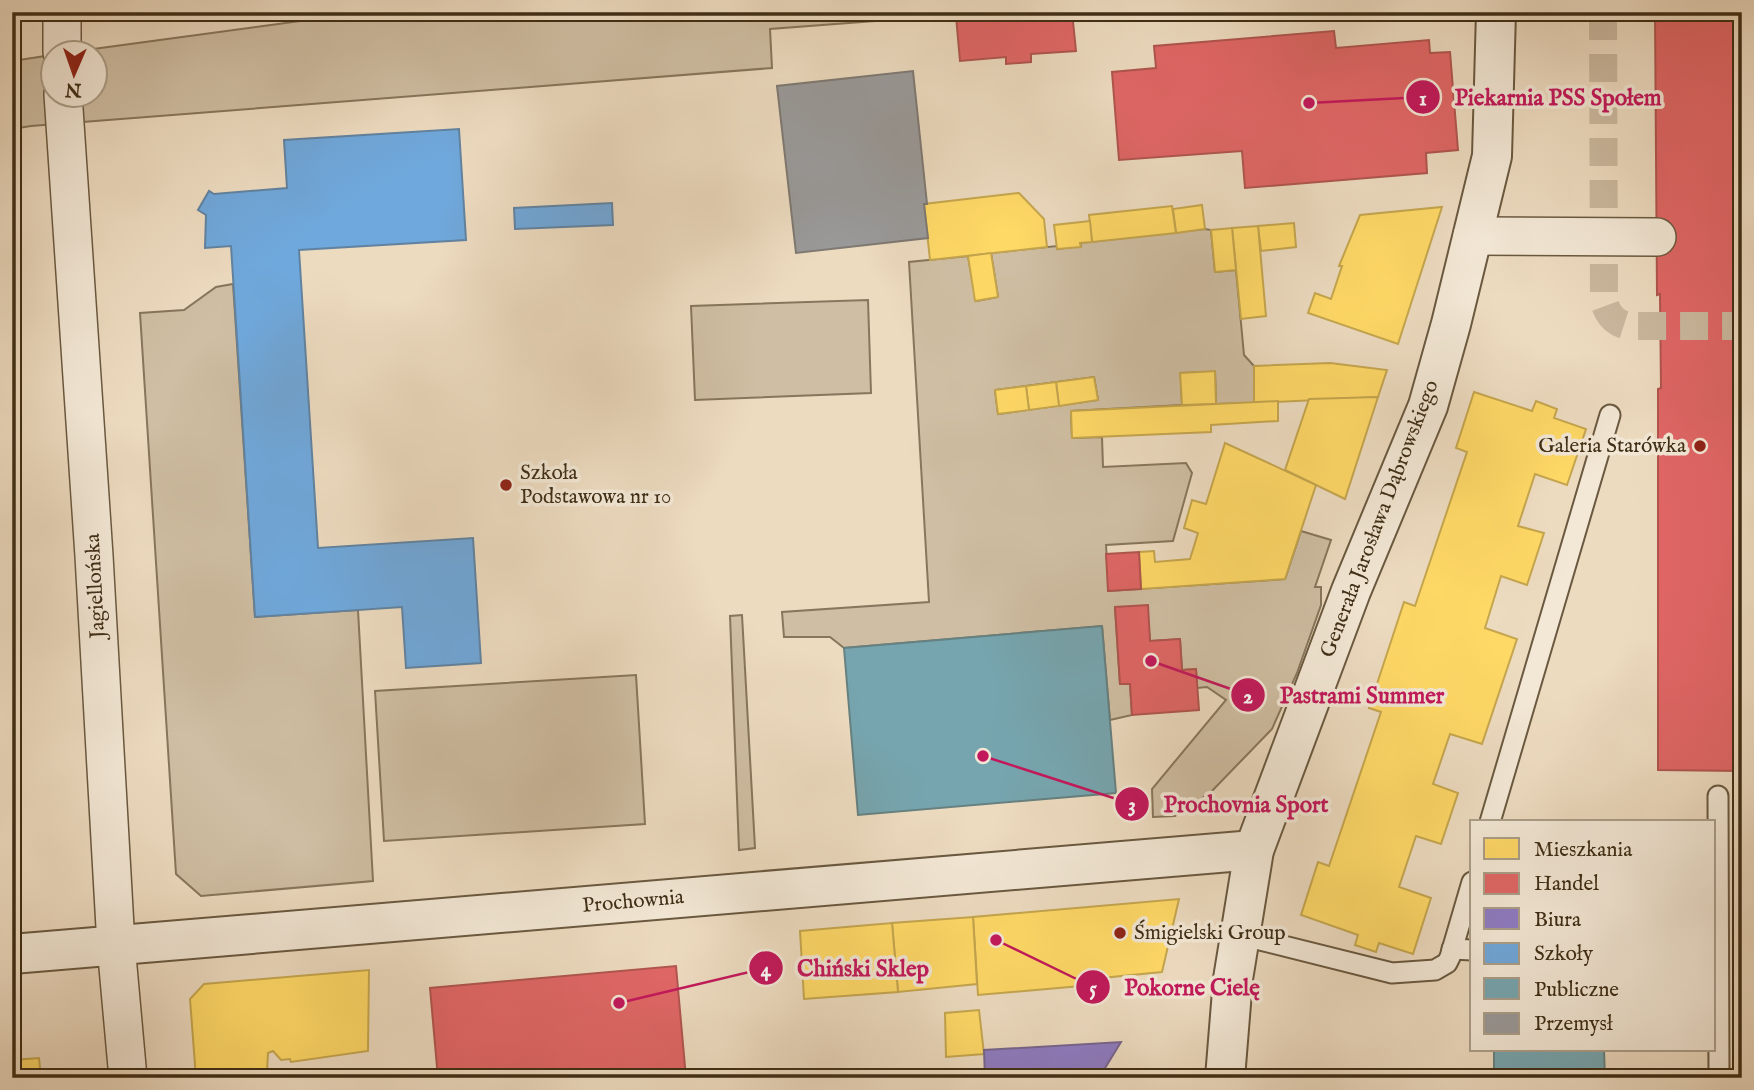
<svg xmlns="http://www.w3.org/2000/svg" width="1754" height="1090" font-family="'IM FELL English',serif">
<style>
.green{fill:#cfbea3;stroke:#87765c;stroke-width:2;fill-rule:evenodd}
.homes{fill:#ffd966;stroke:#c5a64e;stroke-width:2}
.shops{fill:#e06666;stroke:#b0554e;stroke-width:2}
.offices{fill:#8e7cc3;stroke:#76658f;stroke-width:2}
.schools{fill:#6fa8dc;stroke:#6183a1;stroke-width:2}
.public{fill:#76a5af;stroke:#668181;stroke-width:2}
.industry{fill:#999;stroke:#7e7972;stroke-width:2}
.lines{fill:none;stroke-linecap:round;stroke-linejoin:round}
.pedestrian-tunnel{stroke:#cab89e;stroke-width:28;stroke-dasharray:28 14;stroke-linecap:butt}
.service-casing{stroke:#6a5940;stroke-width:23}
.minor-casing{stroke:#6a5940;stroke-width:40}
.tertiary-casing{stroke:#6a5940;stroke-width:42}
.service{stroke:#f3e8d6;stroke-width:19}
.minor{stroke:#f3e8d6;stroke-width:37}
.tertiary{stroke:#f3e8d6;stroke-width:38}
.poi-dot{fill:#8f2418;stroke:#f3e8d6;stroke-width:2.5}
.labels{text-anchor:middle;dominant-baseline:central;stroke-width:7;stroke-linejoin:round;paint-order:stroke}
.poi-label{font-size:21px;fill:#3f2e16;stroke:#f3e8d6;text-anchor:start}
.street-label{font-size:21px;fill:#3f2e16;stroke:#f3e8d6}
.leader{fill:none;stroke:#c2185b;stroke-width:2.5}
.callout-dot{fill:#c2185b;stroke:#f3e8d6;stroke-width:2.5}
.mark-label{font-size:21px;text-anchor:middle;font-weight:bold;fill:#fff}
.callout-label{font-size:23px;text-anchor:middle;font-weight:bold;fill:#c2185b;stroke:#f3e8d6;stroke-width:7;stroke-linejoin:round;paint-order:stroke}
</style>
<rect width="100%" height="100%" fill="#eddbc0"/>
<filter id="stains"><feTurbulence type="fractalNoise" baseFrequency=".00286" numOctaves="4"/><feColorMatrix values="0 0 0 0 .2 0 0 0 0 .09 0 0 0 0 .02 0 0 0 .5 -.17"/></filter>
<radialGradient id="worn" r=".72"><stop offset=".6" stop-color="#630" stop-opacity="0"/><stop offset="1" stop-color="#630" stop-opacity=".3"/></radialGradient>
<g class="green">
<path d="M367,12h627l-224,17 2,39 -741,58 -19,3v-68l40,-6v39h42v-42h-23z"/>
<path d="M1205,229l6,1 4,42 21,-2 8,85 10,11v37l-38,1 -1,-32 -34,1 1,32 -111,6 1,27 30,-1 1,30 83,-4 6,10 -19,68 -67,4 3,46 176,-12 16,-48 30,9 -16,47h6v18l-24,68 -25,56 -61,63 -36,24 -22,1 -1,-28 74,-89 -19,-13 -10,1 -1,-19 -14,1 -2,-31 -30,2 -3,-35 -32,2 5,76h10l2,31 -22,5 -8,-94 -258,22 -14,-11h-46l-2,-25 147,-10 -20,-340 59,-6 8,45 22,-4 -7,-44 66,-7v3l24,-3 -1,-3zM1094,377l4,23 -100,14 -3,-24z"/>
<path d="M233,284l22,333 103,-7 15,271 -172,15 -25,-22 -36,-561 44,-3 32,-23z"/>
<path d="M868,300l3,93 -176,7 -4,-94z"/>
<path d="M742,615l13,233 -16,2 -9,-234z"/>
<path d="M636,675l9,149 -261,17 -9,-150z"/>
</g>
<g class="homes">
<path d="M1019,193l25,26 3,28 -117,13 -6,-56z"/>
<path d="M1202,205l3,24 -29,4 -3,-24z"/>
<path d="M1172,206l4,27 -84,9 -3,-27z"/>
<path d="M1442,207l-44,137 -90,-31 7,-20 16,6 11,-33h-3l21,-51z"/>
<path d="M1090,221l2,21 -12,1 1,4 -24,2 -3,-24z"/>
<path d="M1294,223l2,24 -35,4 -3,-25z"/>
<path d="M1258,226l8,90 -25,3 -9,-91z"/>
<path d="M1232,228l4,42 -21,2 -4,-42z"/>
<path d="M991,253l7,44 -23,4 -7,-45z"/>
<path d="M1330,363l57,7 -9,27 -124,6v-37z"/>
<path d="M1215,371l1,33 -34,1 -2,-32z"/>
<path d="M1094,377l4,23 -39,6 -3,-24z"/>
<path d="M1056,382l3,24 -30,4 -3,-24z"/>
<path d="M1026,386l3,24 -31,4 -3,-24z"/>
<path d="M1474,392l58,19 4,-10 21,8 -3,9 32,11 -19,56 -32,-11 -17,52 26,7 -17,52 -26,-9 -16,52 32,11 -35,105 -32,-10 -17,50 25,9 -17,51 -25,-8 -17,51 32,11 -18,56 -34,-11 -3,9 -21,-7 3,-10 -57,-20 17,-53 11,4 52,-154 -12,-4 35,-106 11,4 52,-154 -11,-4z"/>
<path d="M1378,397l-33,102 -60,-29 24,-71z"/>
<path d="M1278,401v20l-67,4v7l-139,6 -1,-27z"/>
<path d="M1225,443l91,42 -31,94 -144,10 -2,-37 15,-1 1,11 35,-3 8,-26 -14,-5 8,-28 14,4z"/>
<path d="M1179,899l-17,73 -60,6 1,6 -125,11 -5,-78z"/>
<path d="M973,917l4,67 -79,8 -6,-69z"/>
<path d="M892,923l6,69 -94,7 -4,-68z"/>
<path d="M369,970l-1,81 -77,11 -1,-3 -9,1 -8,-9 -5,2 -1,19 10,6h-81l-6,-79 14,-15z"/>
<path d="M979,1010l5,44 -38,3 -1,-44z"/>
<path d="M39,1058l2,20h-29v-18z"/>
</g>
<g class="shops">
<path d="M994,12h78l4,39 -45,3v8l-25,2v-7l-46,4 -4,-45z"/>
<path d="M1655,12h87v812l-1,-53 -83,-1v-381l3,-1 -1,-94 -3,1z"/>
<path d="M1334,31l2,17 93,-8 1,13 20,-1 8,98 -32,3 1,20 -182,15 -3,-37 -123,9 -7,-88 44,-4 -2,-22z"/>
<path d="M1139,552l2,37 -33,2 -2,-37z"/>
<path d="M1148,605l2,36 30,-2 2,31 14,-1 3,41 -67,5 -2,-31h-10l-5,-77z"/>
<path d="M14,815l3,40 -5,1v-40z"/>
<path d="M676,966l10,112h-248l-8,-90z"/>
</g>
<path class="offices" d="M1121,1042l-22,36h-114l-1,-28z"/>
<g class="schools">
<path d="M459,129l7,111 -167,10 19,298 155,-10 8,125 -75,5 -4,-61 -147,10 -24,-371 -26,2 1,-33 -8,-5 11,-19 5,3 73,-6 -3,-48z"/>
<path d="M612,203l1,22 -98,4 -1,-21z"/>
<path d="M950,1069v9h-43l-1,-7z"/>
<path d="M906,1071l1,7h-73v-4z"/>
<path d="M834,1074v4h-37v-2z"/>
</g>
<g class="public">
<path d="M1102,626l14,167 -258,22 -14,-167z"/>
<path d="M1494,1050h110l1,28h-111z"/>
</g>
<path class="industry" d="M913,71l14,133h-3l4,34 -132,15 -19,-167z"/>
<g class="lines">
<path class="pedestrian-tunnel" d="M1603,12l1,290c4,13 10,21 24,24h114"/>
<g class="service-casing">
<g id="service">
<path d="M1718,796l1,282"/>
<path d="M1490,822l120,-407"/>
<path d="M1240,935l152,38 43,-3 12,-7 3,-6 22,-75"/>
<path d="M1452,949l20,1"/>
</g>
</g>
<g class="minor-casing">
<g id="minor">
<path d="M62,12v40"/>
<path d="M63,94l31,462 22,389 12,133"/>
<path d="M1472,236l185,1"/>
</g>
</g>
<g class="tertiary-casing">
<g id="tertiary">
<path d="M12,954l1242,-104"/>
<path d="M1225,1078l8,-99 21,-129 97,-259 77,-185 23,-82 41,-168 4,-144"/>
</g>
</g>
<use href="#service" class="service"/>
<use href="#minor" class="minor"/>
<use href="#tertiary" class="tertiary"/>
</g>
<g class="poi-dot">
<circle cx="1700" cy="446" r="7"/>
<circle cx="506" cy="485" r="7"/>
<circle cx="1120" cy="933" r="7"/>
</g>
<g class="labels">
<g class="poi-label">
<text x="1686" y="446" text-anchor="end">Galeria Starówka</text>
<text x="520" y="473">Szkoła<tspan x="520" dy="24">Podstawowa nr 10</tspan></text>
<text x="1134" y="933">Śmigielski Group</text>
</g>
<g class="street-label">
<text transform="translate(1380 519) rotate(-69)">Generała Jarosława Dąbrowskiego</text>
<text transform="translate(96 586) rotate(-93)">Jagiellońska</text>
<text transform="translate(633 902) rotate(-5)">Prochownia</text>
</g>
</g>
<path class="leader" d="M1309 103L1423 97M1151 661L1248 695M983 756L1132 804M619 1003L766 968M996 940L1093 987"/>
<g class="callout-dot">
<circle cx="1309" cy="103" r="7"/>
<circle cx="1151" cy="661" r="7"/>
<circle cx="983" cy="756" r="7"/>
<circle cx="619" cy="1003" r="7"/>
<circle cx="996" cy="940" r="7"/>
<circle cx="1423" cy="97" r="18"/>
<circle cx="1248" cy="695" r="18"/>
<circle cx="1132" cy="804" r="18"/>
<circle cx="766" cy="968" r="18"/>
<circle cx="1093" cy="987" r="18"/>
</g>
<g class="mark-label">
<text x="1423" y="105">1</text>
<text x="1248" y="703">2</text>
<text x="1132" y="811">3</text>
<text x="766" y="976">4</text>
<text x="1093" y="995">5</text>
</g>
<g class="callout-label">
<text x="1558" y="105">Piekarnia PSS Społem</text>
<text x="1362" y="703">Pastrami Summer</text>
<text x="1246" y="812">Prochovnia Sport</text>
<text x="863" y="976">Chiński Sklep</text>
<text x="1192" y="995">Pokorne Cielę</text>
</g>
<rect width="1754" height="1090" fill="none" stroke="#eddbc0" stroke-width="42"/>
<rect x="14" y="14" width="1726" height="1062" fill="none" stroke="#3f2e16" stroke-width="3.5"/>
<rect x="21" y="21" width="1712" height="1048" fill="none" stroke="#3f2e16" stroke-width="2"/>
<rect x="1470" y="820" width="245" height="231" fill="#f3e8d6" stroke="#ab9e89" stroke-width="2"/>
<rect x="1484" y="838" width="35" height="21" fill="#ffd966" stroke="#ab9e89" stroke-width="2"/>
<text x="1534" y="856" font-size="21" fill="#3f2e16">Mieszkania</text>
<rect x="1484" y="873" width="35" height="21" fill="#e06666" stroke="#ab9e89" stroke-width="2"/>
<text x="1534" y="890" font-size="21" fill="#3f2e16">Handel</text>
<rect x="1484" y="908" width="35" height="21" fill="#8e7cc3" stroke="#ab9e89" stroke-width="2"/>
<text x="1534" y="926" font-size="21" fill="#3f2e16">Biura</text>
<rect x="1484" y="943" width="35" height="21" fill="#6fa8dc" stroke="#ab9e89" stroke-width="2"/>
<text x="1534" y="960" font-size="21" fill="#3f2e16">Szkoły</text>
<rect x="1484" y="978" width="35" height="21" fill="#76a5af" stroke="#ab9e89" stroke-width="2"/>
<text x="1534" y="996" font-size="21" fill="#3f2e16">Publiczne</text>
<rect x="1484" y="1013" width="35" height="21" fill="#999999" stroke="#ab9e89" stroke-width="2"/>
<text x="1534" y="1030" font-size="21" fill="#3f2e16">Przemysł</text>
<g transform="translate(74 74) rotate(182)"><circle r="33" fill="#f3e8d6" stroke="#ab9e89" stroke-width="2"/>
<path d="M0-5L12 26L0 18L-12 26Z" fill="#8f2418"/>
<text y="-10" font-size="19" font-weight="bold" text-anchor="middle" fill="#3f2e16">N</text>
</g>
<rect width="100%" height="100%" filter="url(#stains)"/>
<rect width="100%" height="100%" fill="url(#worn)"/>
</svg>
